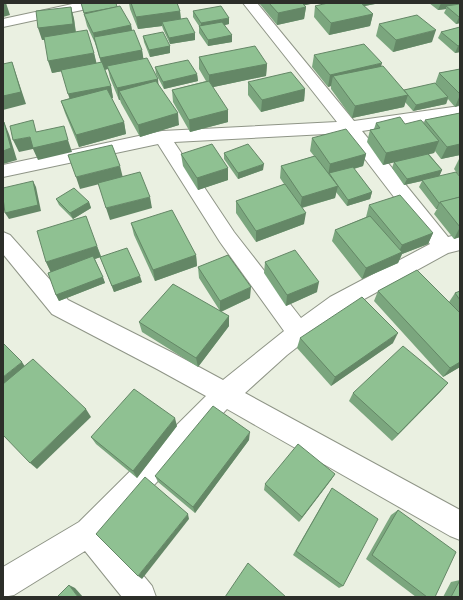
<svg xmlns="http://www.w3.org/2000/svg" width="463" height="600" font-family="Karla,sans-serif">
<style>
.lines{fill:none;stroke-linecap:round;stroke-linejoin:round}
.minor-casing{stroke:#8f9587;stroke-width:2}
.minor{fill:#fff;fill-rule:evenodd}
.wall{fill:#7ba67e}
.shaded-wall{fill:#648766}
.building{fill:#8fc192;stroke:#648766}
</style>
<rect width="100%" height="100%" fill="#eaf0e1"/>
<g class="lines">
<g class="minor-casing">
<g id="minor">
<path d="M77,3h26l-2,3 -5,1 -93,20v-8z"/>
<path d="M243,3h14l97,118 106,-15v10l-98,15 86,106 12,-3v16l-12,3 -102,56 -59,46 -42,38 215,117v30l-10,-4 -223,-127 -119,124 44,53 4,11h-34l-37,-46 -71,44 -11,2v-30l76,-45 127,-126 -49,-27 -105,-55 -49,-60v-22l7,3 58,65 105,53 50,27 61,-49 -64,-89 -62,-98 -155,33v-12l159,-34 175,-9zM345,133l85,111 -100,53 -29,21 -67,-86 -60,-90z"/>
</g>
</g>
<use href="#minor" class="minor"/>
</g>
<g class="wall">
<path d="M81,3l36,4 14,18 1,5 10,20 1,8 15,21v5l21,41 -39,12 -19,-34 -1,-3h-1l-9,-22 -2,-9 -3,1 6,16 2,12h-2l13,24 2,12 -47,13 -14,-34 -4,-12 9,-3 -8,-27 -10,2 -7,-33h-3l29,-33 3,12 2,13 18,21 2,10h5l-6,-20 -8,-17z"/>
<path d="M129,3h48l3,8 1,8 14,21 -25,4 -7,-15 -1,-3 -24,3 -8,-20z"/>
<path d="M259,3h56l-11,2 2,2 -2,12 -27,6z"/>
<path d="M429,3h31v20l-4,1 -12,-11 2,-4 -8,1z"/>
<path d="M375,4l-11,2 9,8 -3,12 -41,9 -15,-18 1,-11z"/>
<path d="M193,11l36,13 -4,1 7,17 -24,4 -9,-13v-7l-6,-9z"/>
<path d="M379,24l53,18 -39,10 -17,-16z"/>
<path d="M460,27v25l-5,1 -17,-15 3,-6z"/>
<path d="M143,36l27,10v7l-20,4 -6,-15z"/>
<path d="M314,55l67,12 23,23 31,-6 4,-11 21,-4v36l-5,2 -7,-8 -2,5 -33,7 -8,-9 -1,5 -52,11 -21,-29v-3l-3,1 -16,-20z"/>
<path d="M199,57l68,7 -1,12 -53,11 15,35 -38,10 -17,-30 -1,-12 34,-9 -7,-12z"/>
<path d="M155,67l42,7 1,7 -34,8 -8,-15z"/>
<path d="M248,82l57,7 -1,12 -43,11 -13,-17z"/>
<path d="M460,113v42l-19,4 -6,-8 -1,2 -5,1 13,16 -3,6 21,1v60l-6,2 -20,-25 3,-5h-1l-17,-22 3,-6 -18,4 -12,-17 2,-6 -11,3 -16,-23 3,-12 4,-1 2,-6 29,1 19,-1 1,-3z"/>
<path d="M312,138l54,16 -3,12 -9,3 18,23 -2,7 -23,7 -11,-14 -1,6 -33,10 2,16 -48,18 -20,-29v-12l48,-17 -4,-6 1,-12 33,-10 -4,-5z"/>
<path d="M224,153l39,17 -25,9 -14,-20z"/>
<path d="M181,154l47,26 -30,10 -15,-24z"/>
<path d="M460,157v20l-6,-8z"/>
<path d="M56,199l33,3 2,6 -18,11 -14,-14z"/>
<path d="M369,205l64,28 -5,11 -26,10 -4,9 -36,16 -30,-38 3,-11 31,-13z"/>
<path d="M131,223l65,32 1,11 -42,15 -21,-46z"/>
<path d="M97,246l4,10 41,26 -28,10 -14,-35 -5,2 10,24 -46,18 -3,-6 -5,-23 -5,-10z"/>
<path d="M265,262l52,30 -31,14 -22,-33z"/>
<path d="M198,267l52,31 -29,14 8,4v10l-31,41 -56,-35 -3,-10 81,-11 -21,-33z"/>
<path d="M378,291l71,11 6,-9 5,-2v76l-17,10 -69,-76z"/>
<path d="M300,338l93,5 -62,43 -34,-38z"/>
<path d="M448,383l-8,9 -48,49 -43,-40 4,-8z"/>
<path d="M177,426l-40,52 -41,-34 -5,-7z"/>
<path d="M249,440l-54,73 -37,-31 -3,-6z"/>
<path d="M335,474l-4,6 -32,42 -35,-32 1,-6z"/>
<path d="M328,494l15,92 -4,2 -46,-33z"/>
<path d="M398,510l37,87h-19l-50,-38 25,-44z"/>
<path d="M460,580v17h-17l8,-15z"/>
</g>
<g class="shaded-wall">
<path d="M6,3l4,12 -7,2v-13z"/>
<path d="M302,3h13l-13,3z"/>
<path d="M345,3h31l-1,1 -31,6z"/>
<path d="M441,3h19v2l-14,1v3l-8,1z"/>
<path d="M71,7l3,12 2,17 -34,4 -4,-12z"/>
<path d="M306,7l-2,12 -27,6 1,-12z"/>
<path d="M180,11l1,12 -19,-1v4l-24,3 -2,-12z"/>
<path d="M373,14l-3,12 -41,9 2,-12z"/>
<path d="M459,17h1v6l-4,1z"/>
<path d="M229,18v6l-28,6v-7z"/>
<path d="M131,25l2,12 -37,8 -3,-12z"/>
<path d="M436,30l-4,12 -39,10 3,-12z"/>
<path d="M195,33v7l-25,4 -1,-6z"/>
<path d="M232,35v7l-24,4v-6z"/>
<path d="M460,45v7l-5,1 3,-7z"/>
<path d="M170,46v7l-20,4 -1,-7z"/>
<path d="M142,50l2,12 -37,4 1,3 -5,1 -3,-12z"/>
<path d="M94,53l3,12 -45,8 -4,-12z"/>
<path d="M12,62l14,42 -23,6v-14z"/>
<path d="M382,63l-3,13h-46l-2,10 -3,1 2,-12z"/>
<path d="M267,64l-1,12 -57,12v-13z"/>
<path d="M197,74l1,7 -34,8 -1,-7z"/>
<path d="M158,79l1,12h-40l1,9h-1l-2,-12z"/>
<path d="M111,86l2,12 -41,8 -4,-12z"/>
<path d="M305,89l-1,12 -43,11 1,-12z"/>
<path d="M408,95l-4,12 -52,11 3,-12z"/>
<path d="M460,95v10l-5,2z"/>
<path d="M448,97l-2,7 -33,7 3,-6z"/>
<path d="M228,110v12l-38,10 -1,-12z"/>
<path d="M178,113l1,12 -39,12 -2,-12z"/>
<path d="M4,122l5,12 8,26 -14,4z"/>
<path d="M124,122l2,12 -47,13 -3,-12z"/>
<path d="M30,137l38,3 4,12 -34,8 -5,-11 -14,3 -6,-12z"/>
<path d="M439,141l-5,12 -51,12 3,-12z"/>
<path d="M460,144v11l-19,4 6,-12z"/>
<path d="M366,154l-3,12 -32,9 -2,-2v3h-1l2,-12z"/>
<path d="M264,164l-1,6 -25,9v-6z"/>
<path d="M120,166l3,12 -43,11 -4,-12z"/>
<path d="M228,168v12l-30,10 -1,-12z"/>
<path d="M442,170l-3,7 -35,8 3,-6z"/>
<path d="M33,181l3,6 5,24 -32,8 -4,-6z"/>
<path d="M338,186l-3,12 -35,10 2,-11z"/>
<path d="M372,192l-2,7 -23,7 1,-6z"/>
<path d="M150,197l2,11 -42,12 -4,-12z"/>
<path d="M89,202l2,6 -18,11 -3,-6z"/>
<path d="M440,202l-3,7h-1l3,-6z"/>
<path d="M306,213l-2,11 -48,18v-11z"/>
<path d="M460,227v10l-6,2z"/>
<path d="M433,233l-5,11 -26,10 -4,9 -36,16 4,-11 32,-14 4,-9z"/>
<path d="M97,246l4,11 -50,16 -5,-11z"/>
<path d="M196,255l1,11 -42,15 -2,-11z"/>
<path d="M140,276l2,6 -28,10 -2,-6z"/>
<path d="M103,277l2,6 -46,18 -3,-6z"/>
<path d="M319,282l-2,10 -31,14 1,-11z"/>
<path d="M251,287l-1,11 -30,14v-11z"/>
<path d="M229,316v10l-31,41 -2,-9z"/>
<path d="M398,333l-5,10 -62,43 4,-9z"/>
<path d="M22,362l6,9 -25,21v-15z"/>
<path d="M460,362v5l-17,10 7,-9z"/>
<path d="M448,383l-8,9 -48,49 6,-7z"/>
<path d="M86,409l5,8 -54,52 -7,-6z"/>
<path d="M175,418l2,8 -40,52 -4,-7z"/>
<path d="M250,432l-1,8 -54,73 -2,-6z"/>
<path d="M335,474l-4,6 -32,42 3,-5z"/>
<path d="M188,514l1,5 -47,60 -4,-3z"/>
<path d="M69,585l6,3 8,9h-5z"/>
</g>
<g class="building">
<path d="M81,3h35l1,4 -33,6z"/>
<path d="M131,3h46l3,8 -44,6z"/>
<path d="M269,3h33l4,4 -28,6z"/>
<path d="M328,3h33l12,11 -42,9 -16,-17z"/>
<path d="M460,4v13h-1l-13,-11z"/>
<path d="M120,6l11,19 -38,8 -9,-19z"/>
<path d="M221,6l8,12 -28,5 -8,-12z"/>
<path d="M71,7l2,17 -35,4 -2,-17z"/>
<path d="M417,15l19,15 -40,10 -17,-16z"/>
<path d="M187,18l8,15 -26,5 -7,-16z"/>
<path d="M222,22l10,13 -24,5 -9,-14z"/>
<path d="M460,27v18l-2,1 -17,-14z"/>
<path d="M87,30l7,23 -46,8 -4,-24z"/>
<path d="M134,30l8,20 -42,8 -6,-21z"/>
<path d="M163,32l7,14 -21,4 -6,-14z"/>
<path d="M364,44l18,19 -52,12 -16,-20z"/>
<path d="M255,46l12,18 -58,11 -10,-18z"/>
<path d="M147,58l11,21 -41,9 -10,-22z"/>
<path d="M188,60l9,14 -34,8 -8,-15z"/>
<path d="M12,62l9,30 -18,4v-32z"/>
<path d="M102,62l9,24 -43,8 -7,-24z"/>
<path d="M383,66l25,29 -53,11 -22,-30z"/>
<path d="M460,69v25l-21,-21z"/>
<path d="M291,72l14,17 -43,11 -14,-18z"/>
<path d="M156,81l22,32 -40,12 -19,-34z"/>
<path d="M209,81l19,29 -39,10 -17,-30z"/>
<path d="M435,83l13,14 -32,8 -12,-15z"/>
<path d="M107,89l17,33 -48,13 -15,-34z"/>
<path d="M460,113v31l-13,3 -22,-27z"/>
<path d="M400,117l5,7 16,-4 18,21 -53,12 -16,-23 10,-2 -4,-5z"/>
<path d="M33,120l3,12 28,-6 4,14 -35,8 -3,-11 -17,3 -3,-14z"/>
<path d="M3,122h1l7,26 -8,3z"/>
<path d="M346,129l20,25 -36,10 -18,-26z"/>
<path d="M212,144l16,24 -31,10 -16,-24z"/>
<path d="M248,144l16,20 -26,9 -14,-20z"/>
<path d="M112,145l8,21 -44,11 -8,-22z"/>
<path d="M428,154l14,16 -35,9 -13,-17z"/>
<path d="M315,156l23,30 -36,11 -21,-31z"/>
<path d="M353,167l19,25 -24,8 -19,-27z"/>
<path d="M140,172l10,25 -44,11 -8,-25z"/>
<path d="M456,172l4,5v20l-21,6 -17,-23z"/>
<path d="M33,181l5,24 -33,8 -2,-15v-10z"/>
<path d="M285,184l21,29 -50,18 -20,-30z"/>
<path d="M74,188l15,14 -19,11 -14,-14z"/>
<path d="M400,195l33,38 -31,12 -33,-40z"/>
<path d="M460,197v30l-20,-25z"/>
<path d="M172,210l24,45 -43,15 -22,-47z"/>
<path d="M86,216l11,30 -51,16 -9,-31z"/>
<path d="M370,216l32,36 -36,16 -31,-38z"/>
<path d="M127,248l13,28 -28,10 -12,-29z"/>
<path d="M295,250l24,32 -32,13 -22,-33z"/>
<path d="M228,255l23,32 -31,14 -22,-34z"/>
<path d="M93,256l10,21 -47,18 -8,-22z"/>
<path d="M417,270l43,43v49l-10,6 -72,-77z"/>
<path d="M173,284l56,32 -33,42 -57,-36z"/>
<path d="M460,291v9l-5,-7z"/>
<path d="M362,297l36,36 -63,44 -35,-39z"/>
<path d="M3,343l19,19 -19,15z"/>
<path d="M403,346l45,37 -50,51 -45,-41z"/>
<path d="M33,359l53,50 -56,54 -27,-28v-51z"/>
<path d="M134,389l41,29 -42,53 -42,-34z"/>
<path d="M213,406l37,26 -57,75 -38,-31z"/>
<path d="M298,444l37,30 -33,43 -37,-33z"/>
<path d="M145,477l43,37 -50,62 -42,-42z"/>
<path d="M332,488l46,31 -35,67 -47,-35z"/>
<path d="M398,510l58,42 -21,45h-8l-55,-42z"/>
<path d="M248,563l38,34h-61z"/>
<path d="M460,580v17h-9z"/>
<path d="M69,585l9,12h-21z"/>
</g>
<rect width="463" height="600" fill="none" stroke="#2c2e29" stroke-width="8"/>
</svg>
